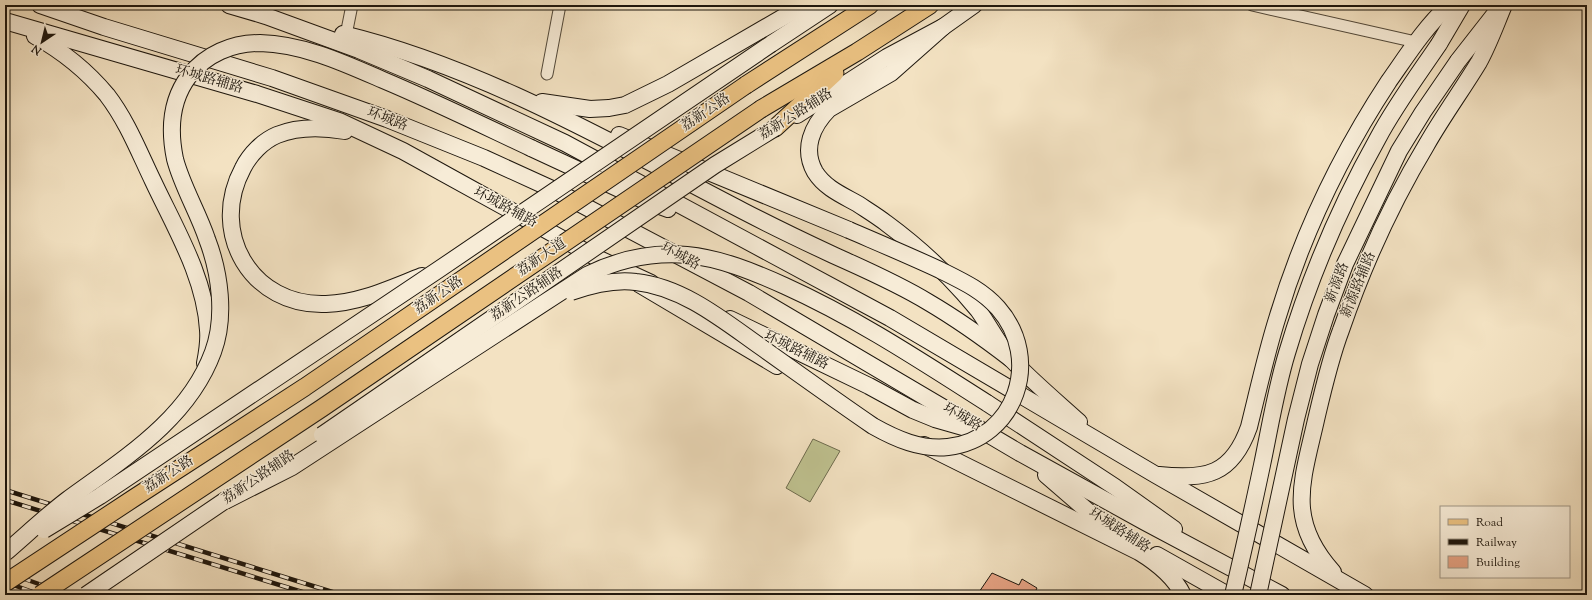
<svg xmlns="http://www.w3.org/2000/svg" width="1592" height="600" font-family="'Sorts Mill Goudy','Noto Serif SC',serif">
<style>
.green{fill:#bfc290;stroke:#6e6c4e}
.building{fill:#e7a384;stroke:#1d160d}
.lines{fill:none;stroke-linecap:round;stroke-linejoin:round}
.street-casing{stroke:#52493a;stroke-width:13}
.secondary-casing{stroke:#1d160d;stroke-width:18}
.primary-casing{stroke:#1d160d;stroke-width:19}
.street{stroke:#f7ecd7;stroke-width:11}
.secondary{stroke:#f7ecd7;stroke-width:16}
.primary{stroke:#eac181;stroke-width:17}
.rail-casing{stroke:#1d160d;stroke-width:4.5}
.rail{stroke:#f7ecd7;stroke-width:3;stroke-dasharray:9;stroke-linecap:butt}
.secondary-bridge-casing{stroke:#1d160d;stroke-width:18;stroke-linecap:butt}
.primary-bridge-casing{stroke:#1d160d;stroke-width:19;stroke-linecap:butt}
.secondary-bridge{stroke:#f7ecd7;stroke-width:16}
.primary-bridge{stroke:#eac181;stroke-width:17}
.labels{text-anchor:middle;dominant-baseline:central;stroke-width:3;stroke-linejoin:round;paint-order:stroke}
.street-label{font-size:14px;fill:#1d160d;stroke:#f7ecd7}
</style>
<rect width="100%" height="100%" fill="#f3e2c2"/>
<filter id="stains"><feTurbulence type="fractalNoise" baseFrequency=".005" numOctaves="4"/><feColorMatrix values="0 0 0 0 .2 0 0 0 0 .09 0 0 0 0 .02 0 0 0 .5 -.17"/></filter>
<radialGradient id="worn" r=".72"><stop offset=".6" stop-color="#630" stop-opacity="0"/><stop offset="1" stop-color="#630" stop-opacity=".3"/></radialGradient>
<path class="green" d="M813,439l27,12 -30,51 -24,-14z"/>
<path class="building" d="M992,573l27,12 3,-6 15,9 -2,4 6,3h-64z"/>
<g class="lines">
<g class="street-casing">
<g id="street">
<path d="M1252,5l164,37"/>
<path d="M346,35l6,-30"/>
<path d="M547,74l13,-69"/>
</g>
</g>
<g class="secondary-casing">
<g id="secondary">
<path d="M40,5l64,22 168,51 115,41 97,39 68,31 197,104 271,160 125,69 137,73"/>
<path d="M229,5l37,11 93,34 69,29 137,64 325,175 266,157 209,120"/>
<path d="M5,21l252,73 82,27 64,30 194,107 54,25"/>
<path d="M943,27l-52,46 -62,36c-17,17 -27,40 -14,63 10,16 27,23 43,32 9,6 19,12 28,19 34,25 65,54 92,87 11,15 22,37 34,50 21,22 45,42 67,62"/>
<path d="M343,34c141,34 272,111 400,177 29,15 58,29 88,43 33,15 66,29 97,48 29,17 57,37 83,57"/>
<path d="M35,36c27,15 52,35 72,59 20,26 32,57 46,86 22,47 52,96 55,149 1,11 -1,23 -3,33"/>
<path d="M771,44l59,-39"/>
<path d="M1439,44l23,-39"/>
<path d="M1458,61l36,-46"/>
<path d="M542,102l48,7 19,-1 16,-3 43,-21 136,-79"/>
<path d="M797,115l90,-58 56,-30 31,-22"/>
<path d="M345,131c-23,-4 -46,-5 -68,4 -14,6 -27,19 -34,33 -35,65 9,139 83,136 34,-1 65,-16 96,-28"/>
<path d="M619,135l230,95"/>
<path d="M531,148l110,51 27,10"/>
<path d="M639,284l138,82"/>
<path d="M730,319l139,67 44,24 22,9 35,10"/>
<path d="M987,403l128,84 59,42"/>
<path d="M924,445l215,107c18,11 35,24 44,43"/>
<path d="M1046,475l44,38 27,18"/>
<path d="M1159,475c47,5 73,0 90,-48 9,-36 17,-73 28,-108 25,-84 64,-165 112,-238 19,-27 36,-54 60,-76"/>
<path d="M1157,555l71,40"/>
<path d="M1333,572c-47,-52 -31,-90 -17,-152 7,-30 14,-61 25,-90 22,-64 51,-128 86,-186 16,-28 35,-54 52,-82 10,-18 17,-38 25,-57"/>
</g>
</g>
<g class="primary-casing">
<g id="primary">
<path d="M746,85l124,-80"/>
<path d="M761,109l96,-57 73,-47"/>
<path d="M775,128l60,-55"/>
</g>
</g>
<use href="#street" class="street"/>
<use href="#secondary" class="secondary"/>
<use href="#primary" class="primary"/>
<g class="rail-casing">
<g id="rail">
<path d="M5,490l337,105"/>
<path d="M5,500l307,95"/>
<path d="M5,572l65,23"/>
<path d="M5,582l36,13"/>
</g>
</g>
<use href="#rail" class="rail"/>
<g class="secondary-bridge-casing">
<g id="secondary-bridge">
<path d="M571,292c20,-7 43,-13 65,-10 47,5 88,39 125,65 38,27 74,53 112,79 23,13 48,24 75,21 68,-8 95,-88 50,-139 -16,-18 -36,-27 -58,-38 -30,-14 -61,-27 -91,-40"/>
<path d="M322,435l393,-270 60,-37"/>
<path d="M225,501l67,-34 295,-192c32,-16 64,-23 100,-20 33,3 67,17 98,31 71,32 136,75 202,117"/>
<path d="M44,530l56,-34 338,-226 333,-226"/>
<path d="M5,553c21,-18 41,-37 62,-53 56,-41 121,-80 146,-148 13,-35 7,-79 -6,-113 -9,-27 -25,-53 -32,-80 -6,-29 -5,-58 14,-83 17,-22 43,-33 71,-33 43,1 84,20 123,37 50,21 99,45 148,68"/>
<path d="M86,595l147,-100"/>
<path d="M1233,595c10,-43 20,-87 29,-130 8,-38 14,-76 25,-112 22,-74 53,-147 91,-215 17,-32 40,-63 61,-94"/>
<path d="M1258,595l38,-176 14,-55 16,-49 19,-51 54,-113 24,-39 35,-51"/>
</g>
</g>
<g class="primary-bridge-casing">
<g id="primary-bridge">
<path d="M5,583l129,-85 171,-111 441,-302"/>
<path d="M40,595l282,-187 439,-299"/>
</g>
</g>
<use href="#secondary-bridge" class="secondary-bridge"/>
<use href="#primary-bridge" class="primary-bridge"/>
</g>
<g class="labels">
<g class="street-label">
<text transform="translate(209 80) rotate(16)">环城路辅路</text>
<text transform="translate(706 113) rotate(-34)">荔新公路</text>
<text transform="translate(796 115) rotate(-32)">荔新公路辅路</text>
<text transform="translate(387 120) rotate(21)">环城路</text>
<text transform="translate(505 208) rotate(28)">环城路辅路</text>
<text transform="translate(680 257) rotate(28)">环城路</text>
<text transform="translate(542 258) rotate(-34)">荔新大道</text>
<text transform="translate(1338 283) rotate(-69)">新源路</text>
<text transform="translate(1359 285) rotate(-68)">新源路辅路</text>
<text transform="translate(527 295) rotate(-34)">荔新公路辅路</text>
<text transform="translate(439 296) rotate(-34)">荔新公路</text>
<text transform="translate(796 351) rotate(26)">环城路辅路</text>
<text transform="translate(962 418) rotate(30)">环城路</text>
<text transform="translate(169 475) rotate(-33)">荔新公路</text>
<text transform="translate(259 478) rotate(-34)">荔新公路辅路</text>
<text transform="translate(1119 531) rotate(33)">环城路辅路</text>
</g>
</g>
<rect width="1592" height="600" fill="none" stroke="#f3e2c2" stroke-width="20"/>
<rect x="6" y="6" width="1580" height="588" fill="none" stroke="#1d160d" stroke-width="2"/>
<rect x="10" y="10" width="1572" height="580" fill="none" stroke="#1d160d"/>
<rect x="1440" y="506" width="130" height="72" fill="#f7ecd7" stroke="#a09686"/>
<rect x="1448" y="519" width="20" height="6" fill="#eac181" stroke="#a09686"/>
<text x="1476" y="526" font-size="12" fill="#1d160d">Road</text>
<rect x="1448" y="539" width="20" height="6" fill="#1d160d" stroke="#a09686"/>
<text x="1476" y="546" font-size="12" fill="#1d160d">Railway</text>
<rect x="1448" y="556" width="20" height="12" fill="#e7a384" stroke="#a09686"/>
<text x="1476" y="566" font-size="12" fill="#1d160d">Building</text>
<g transform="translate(42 42) rotate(215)" stroke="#f7ecd7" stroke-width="3" paint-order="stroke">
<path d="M0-3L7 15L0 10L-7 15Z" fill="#1d160d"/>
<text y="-6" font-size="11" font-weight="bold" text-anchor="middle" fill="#1d160d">N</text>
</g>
<rect width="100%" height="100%" filter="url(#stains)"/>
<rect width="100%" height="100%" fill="url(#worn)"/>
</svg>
